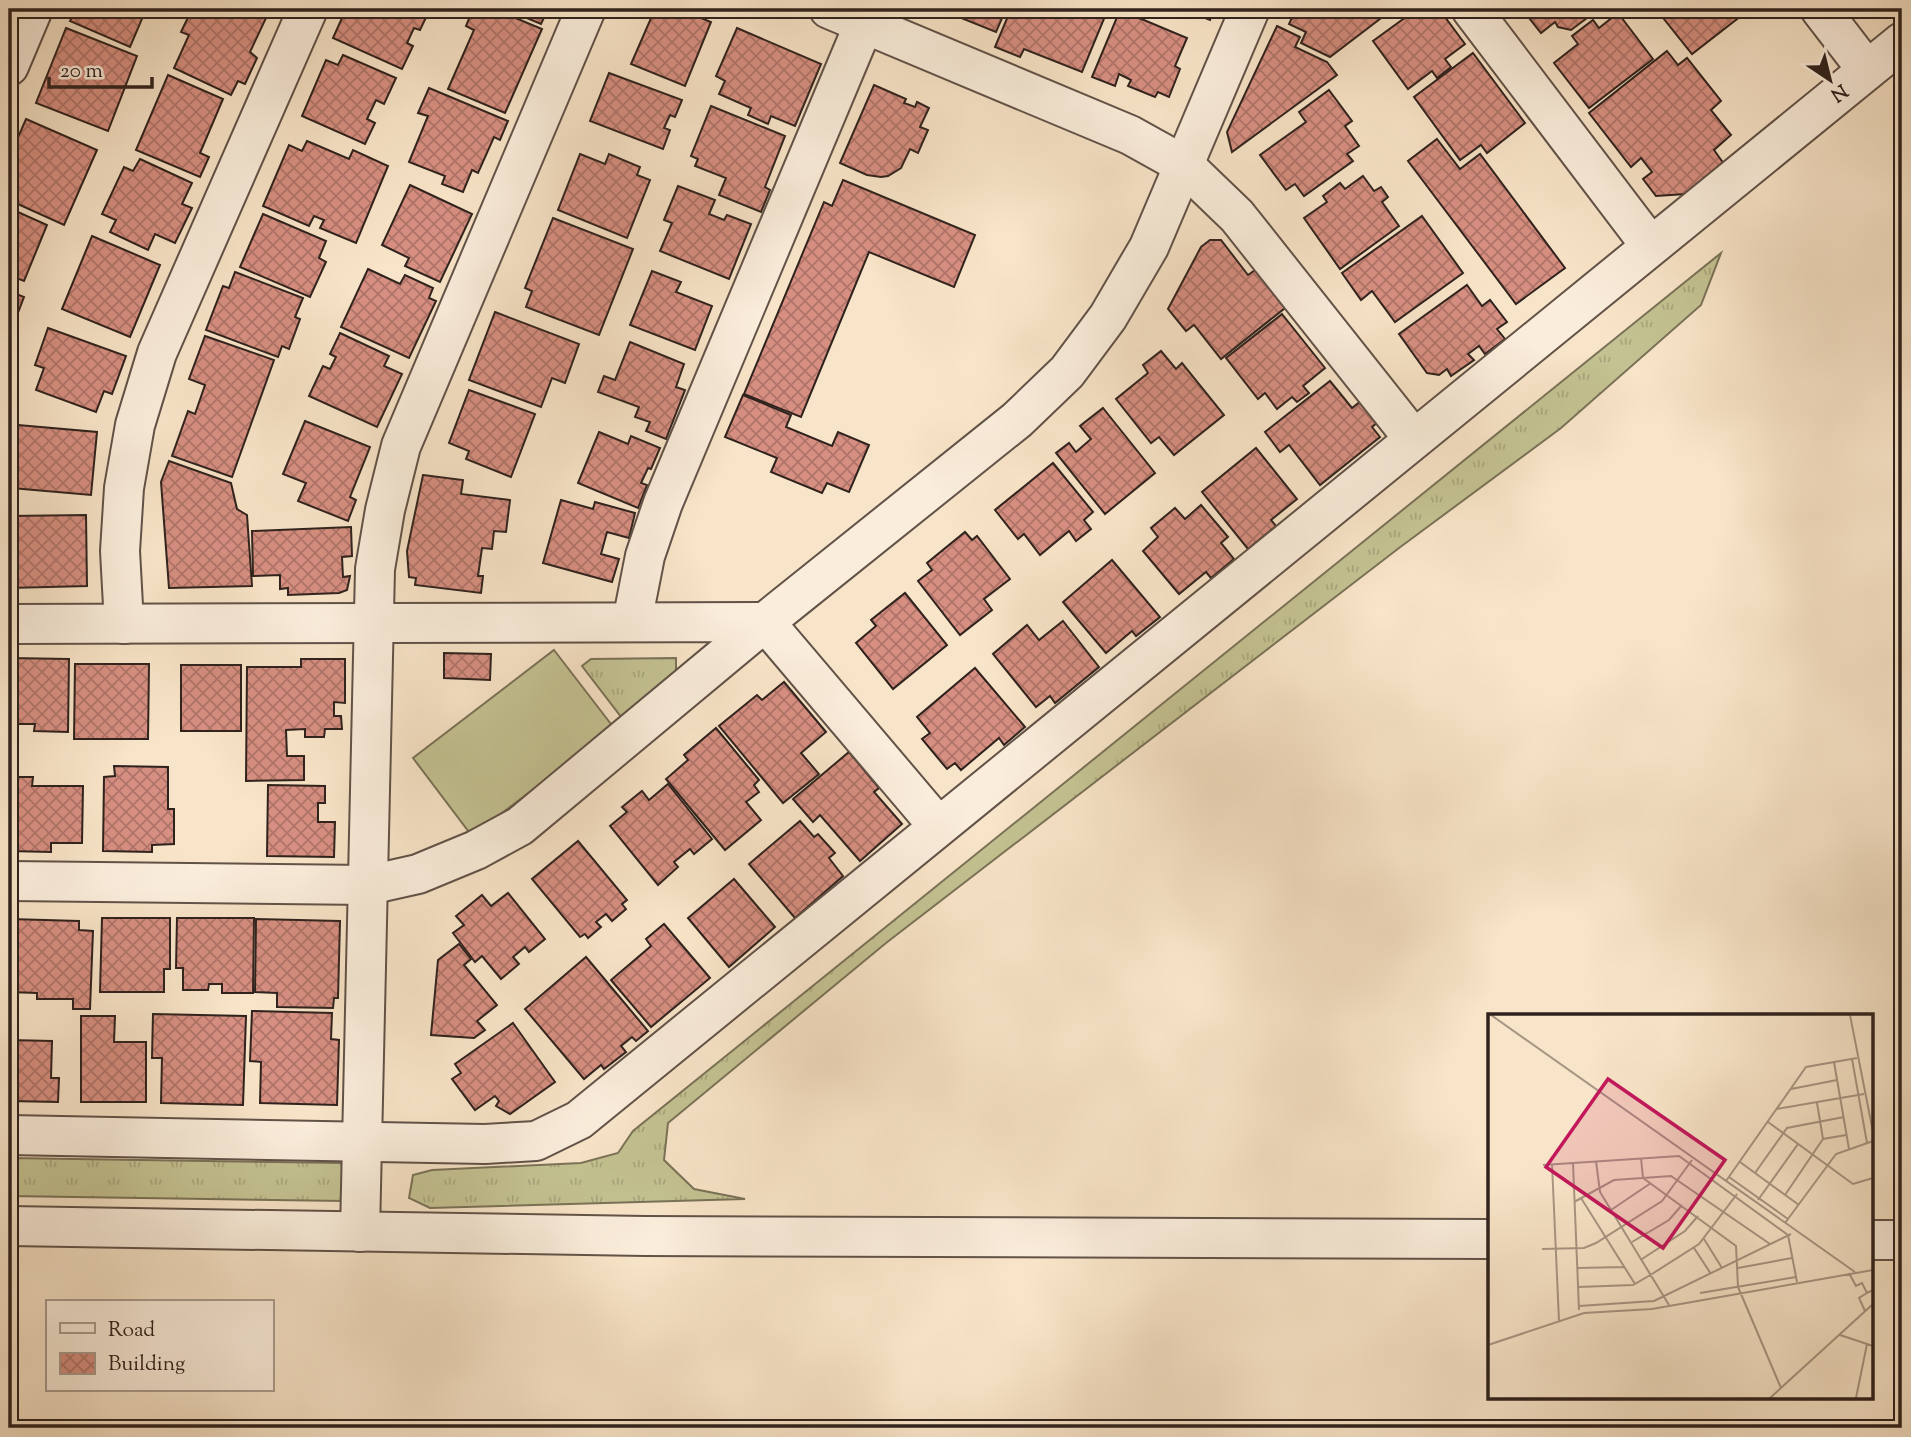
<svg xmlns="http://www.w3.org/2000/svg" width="1911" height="1437" font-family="'Sorts Mill Goudy',serif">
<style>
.grass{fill:url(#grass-tufts);stroke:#7a7258;stroke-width:2}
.pitch{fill:#c4c292;stroke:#7a7258;stroke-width:2}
.building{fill:url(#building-cross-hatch);stroke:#2f221d;stroke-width:2}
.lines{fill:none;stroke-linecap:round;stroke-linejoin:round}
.minor-casing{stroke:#615248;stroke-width:42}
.tertiary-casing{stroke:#615248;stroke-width:42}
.minor{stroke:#faeddb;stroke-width:38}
.tertiary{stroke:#faeddb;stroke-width:38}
.inset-road{fill:none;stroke:#a89684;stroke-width:2}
.view{fill:#c2185b;fill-opacity:0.15;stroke:#c2185b;stroke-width:3.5}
.inset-edge{fill:none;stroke:#2f221d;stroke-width:3.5}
</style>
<defs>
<pattern id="grass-tufts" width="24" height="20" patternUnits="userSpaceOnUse" patternTransform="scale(1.75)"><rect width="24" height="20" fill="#c4c292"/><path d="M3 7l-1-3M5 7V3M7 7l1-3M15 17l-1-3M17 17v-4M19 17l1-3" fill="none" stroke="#a9a67d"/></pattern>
<pattern id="building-cross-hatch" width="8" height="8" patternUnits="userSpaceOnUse" patternTransform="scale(1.75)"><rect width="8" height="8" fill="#d78f81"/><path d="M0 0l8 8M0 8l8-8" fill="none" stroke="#af7469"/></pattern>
</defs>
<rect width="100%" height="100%" fill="#f8e4c8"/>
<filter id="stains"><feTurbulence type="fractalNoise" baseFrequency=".00286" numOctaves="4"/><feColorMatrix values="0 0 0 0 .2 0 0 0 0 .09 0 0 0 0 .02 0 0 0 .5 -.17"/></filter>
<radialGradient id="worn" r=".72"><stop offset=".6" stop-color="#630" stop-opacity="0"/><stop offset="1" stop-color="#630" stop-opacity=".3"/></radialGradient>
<g class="grass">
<path d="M1721,253l-20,52 -140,123 -162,120 -513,395 -218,180 -4,37 30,29 51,10 -315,9 -21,-10 4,-23 19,-5 149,-7 37,-10 15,-22z"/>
<path d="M676,658v19l-54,41 -40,-52 9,-7z"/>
<path d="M9,1158l336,5 -1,38 -335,-5z"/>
</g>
<path class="pitch" d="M554,650l60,78 -142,108 -59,-78z"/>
<g class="building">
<path d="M76,9h77l-3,7 -6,-2 -14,33 -60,-26z"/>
<path d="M192,9h55l19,9 -16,34 7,6 -12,26 -7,-3 -7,14 -57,-27 15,-33 -8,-3z"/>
<path d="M346,9h84l-10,21 -6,-2 -7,15 6,3 -11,23 -69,-31z"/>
<path d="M473,9h21l48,20 -37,84 -57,-24 26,-59 -8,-4z"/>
<path d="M505,9h43l-7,15z"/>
<path d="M655,9h24l32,13 -26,64 -54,-22z"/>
<path d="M939,9h67l-10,23z"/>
<path d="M1011,9h97l-26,63 -58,-23 -4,8 -25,-10z"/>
<path d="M1183,9h31l-4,11z"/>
<path d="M1296,9h97l-63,48 -29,-14 5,-11 -17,-8z"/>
<path d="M1417,9h22l26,35 -20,15 6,8 -14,11 -5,-7 -24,18 -35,-48z"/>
<path d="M1522,9h77l-28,21 -13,-3 -3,-5 -14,11z"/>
<path d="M1656,9h94l-58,45z"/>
<path d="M1869,9h33v5l-2,-4 -18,4z"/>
<path d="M1120,10l67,28 -12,28 5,3 -11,28 -11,-5 -3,5 -27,-11 3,-6 -12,-6 -4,12 -23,-9z"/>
<path d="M1618,13l35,46 -64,49 -35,-45 24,-19 -6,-8 21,-16 6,8z"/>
<path d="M1277,26l23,11 -5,10 32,15 10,13 -105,77 -5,-20z"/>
<path d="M66,28l71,28 -29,75 -72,-28z"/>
<path d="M737,28l84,36 -26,62 -24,-10 -3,8 -20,-9 3,-7 -32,-14 6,-13 -9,-5z"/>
<path d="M1667,51l11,14 9,-7 34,43 -10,9 20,25 -17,15 10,14 -38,30 -30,2 -13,-17 9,-7 -11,-14 -10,9 -42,-54z"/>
<path d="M1473,53l52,70 -38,30 -6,-8 -21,15 -46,-63z"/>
<path d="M343,55l53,23 -12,26 -8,-4 -9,19 8,4 -10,21 -63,-28 24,-56 12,5z"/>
<path d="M609,73l73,27 -7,17 -5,-2 -6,13 6,2 -7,19 -73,-28z"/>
<path d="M168,75l55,24 -23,54 9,4 -9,20 -64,-27z"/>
<path d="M874,85l32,14 -2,4 11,4 2,-5 12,6 -9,19 8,3 -10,23 -8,-4 -9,19 -13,8 -7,1 -14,-2 -27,-12z"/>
<path d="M429,88l79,33 -8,19 -6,-3 -16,36 -6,-3 -9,22 -21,-8 3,-8 -36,-14 19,-46 -10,-3z"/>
<path d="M1329,90l23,31 -7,5 14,20 -12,8 6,7 -49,35 -9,-12 -9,6 -26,-35 46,-33 -7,-10z"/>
<path d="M711,106l74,30 -20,51 5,3 -9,22 -42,-17 7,-17 -31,-12 3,-7 -7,-3z"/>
<path d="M26,119l71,31 -33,75 -55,-25v-42z"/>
<path d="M1437,139l23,30 20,-15 85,114 -49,36 -108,-143z"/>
<path d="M307,141l42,18 4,-9 35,16 -32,77 -36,-15 4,-8 -10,-4 -5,10 -46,-20 26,-61 13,6z"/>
<path d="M580,154l25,10 4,-10 31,13 -3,8 13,5 -23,58 -69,-28z"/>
<path d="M140,159l52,24 -10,21 10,4 -17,35 -20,-9 -7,16 -38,-18 6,-12 -14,-6 22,-47 9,4z"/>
<path d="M1363,176l11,15 7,-4 7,10 -6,5 17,24 -59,43 -36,-51 23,-16 -4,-6 17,-13 5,6z"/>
<path d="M843,180l132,55 -21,52 -85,-35 -68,165 -57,-23 80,-192 8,4z"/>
<path d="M410,185l62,29 -32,68 -35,-16 4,-8 -27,-13z"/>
<path d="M678,186l37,14 -6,14 15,6 3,-5 24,9 -22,55 -69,-28 12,-28 -8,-3z"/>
<path d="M9,208l38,17 -23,56 -15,-6z"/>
<path d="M263,214l63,27 -7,17 7,4 -16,35 -70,-30z"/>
<path d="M1422,216l41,57 -68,49 -23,-31 -11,9 -19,-27z"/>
<path d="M553,218l80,31 -34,86 -73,-28 6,-16 -7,-3z"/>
<path d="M92,236l68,29 -30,72 -68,-28z"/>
<path d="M1210,240h11l27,35 7,-5 30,38 -64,51 -27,-34 -8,6 -18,-22 33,-62z"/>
<path d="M368,269l32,15 5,-9 28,13 -4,10 7,3 -27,57 -68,-31z"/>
<path d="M652,271l29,11 -5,10 36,14 -17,44 -65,-25z"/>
<path d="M235,272l68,26 -8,19 5,2 -11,30 -7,-3 -4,11 -72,-27 17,-44 6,2z"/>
<path d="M1467,285l15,21 8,-6 17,22 -10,7 8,10 -20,15 -6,-8 -11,8 6,6 -23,16 -4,-7 -8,6 -12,-2 -28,-39z"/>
<path d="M9,291l15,6 -15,39z"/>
<path d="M495,312l84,32 -14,39 -13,-5 -11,29 -72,-27z"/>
<path d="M1282,314l43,54 -22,18 6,7 -12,9 -5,-5 -15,12 -12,-16 -7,6 -32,-41z"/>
<path d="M48,328l78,28 -14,38 -8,-3 -8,21 -60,-22 8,-22 -9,-3z"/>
<path d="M340,333l49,23 -5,10 18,8 -25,53 -68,-31 14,-30 7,3 6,-12 -6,-3z"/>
<path d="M205,336l69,24 -42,117 -60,-21 16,-45 7,3 10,-29 -16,-6z"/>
<path d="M630,342l54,22 -8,23 9,3 -19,49 -20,-8 4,-9 -15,-5 4,-10 -41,-15 6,-16 11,4z"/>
<path d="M1161,351l15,18 6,-6 42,52 -50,40 -15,-18 -8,6 -35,-44 32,-26 -5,-8z"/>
<path d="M1330,381l22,27 9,-7 17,21 -6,5 8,10 -60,48 -31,-40 -9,7 -15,-20z"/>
<path d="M469,390l66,24 -24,63 -45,-18 3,-8 -20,-8z"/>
<path d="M743,395l48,20 -5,12 46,19 6,-14 31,13 -20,47 -22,-9 -5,10 -51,-21 6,-14 -52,-21z"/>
<path d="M1103,408l52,65 -50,41 -49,-61 13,-10 7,9 15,-13 -11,-13z"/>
<path d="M305,421l65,26 -20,50 6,3 -8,21 -50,-20 8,-18 -23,-9z"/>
<path d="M18,425l79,7 -6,63 -79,-7z"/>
<path d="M599,432l29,12 3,-8 29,12 -9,21 -3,-1 -7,15 6,2 -9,23 -60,-25z"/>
<path d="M1256,448l41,51 -26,21 5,6 -28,23 -46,-57z"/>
<path d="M169,461l62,22 6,26 10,6 5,71 -83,2 -8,-106z"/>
<path d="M1053,463l40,49 -9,8 7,9 -15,12 -7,-10 -29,24 -16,-21 -6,5 -23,-29z"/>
<path d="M423,475l40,5 -2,14 49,6 -4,32 -12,-1 -2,18 -10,-1 -4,28h5l-2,17 -66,-8 1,-7 -7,-1 -2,-26z"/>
<path d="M561,500l32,9 2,-7 40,11 -6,25 -22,-6 -6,22 18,5 -7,23 -69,-19z"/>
<path d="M1201,505l27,32 -7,6 13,16 -23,19 -5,-6 -27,22 -36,-43 15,-14 -7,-9 24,-20 10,11z"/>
<path d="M86,515l1,71 -78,2v-72z"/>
<path d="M351,527l1,29 -10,1 1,20 7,-1 -3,14 -8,3 -51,2v-7l-8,1v-14l-27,1 -1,-45z"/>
<path d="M965,532l7,8 5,-4 33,43 -26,20 8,11 -32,25 -42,-54 14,-11 -5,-7z"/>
<path d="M1112,560l48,57 -24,19 -4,-5 -26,22 -43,-51z"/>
<path d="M905,593l42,52 -54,44 -37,-46 20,-17 -5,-6z"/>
<path d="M1063,621l36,46 -44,36 -5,-7 -14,11 -43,-53 34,-29 12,15z"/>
<path d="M444,653l47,1 -1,26 -46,-2z"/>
<path d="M9,658l60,1 -1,73 -34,-1 1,-7h-26z"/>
<path d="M301,659h44v44l-11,-1v14h7l1,13h-17l-1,8h-19v-8l-19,1 1,26h17v24l-58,1 1,-114h54z"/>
<path d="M75,664h74l-1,75h-74z"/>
<rect x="181" y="665" width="60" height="66"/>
<path d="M975,668l50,59 -21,18 -5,-7 -38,32 -6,-7 -8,6 -25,-30 8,-6 -13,-16z"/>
<path d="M784,682l42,50 -25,21 18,21 -36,29 -64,-77 38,-31 5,5z"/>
<path d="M716,728l43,52 -5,5 5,7 -13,10 15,18 -36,30 -59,-71 22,-19 -4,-5z"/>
<path d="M849,752l30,36 -5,4 28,32 -42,37 -40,-46 -7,7 -20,-23z"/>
<path d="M114,766l54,1v42h6v35l-22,1v7l-49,-1 1,-74 11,-1z"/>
<path d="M9,777h24l-1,9h51l-1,57h-31v9l-42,-1z"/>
<path d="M668,784l44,55 -18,15 -4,-5 -16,13 4,5 -20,18 -48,-59 17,-14 -5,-5 20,-16 7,9z"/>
<path d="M268,785l57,1v17h-7v19h17l-1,35 -67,-1z"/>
<path d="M800,821l14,16 4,-3 17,19 -6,5 14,18 -48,42 -46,-54z"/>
<path d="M578,841l49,59 -5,4 4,5 -14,12 -6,-7 -10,8 5,5 -13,11 -3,-4 -5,3 -48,-58z"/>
<path d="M734,879l41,48 -46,40 -41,-49z"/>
<path d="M508,893l37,46 -16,13 -4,-5 -12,10 6,7 -18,15 -19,-23 -7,6 -22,-29 11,-8 -8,-9 26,-21 9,11z"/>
<path d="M102,918h68v51h-6v23h-64z"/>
<path d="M177,918h77l-1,75h-31v-9h-13l-1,6h-25v-22h-7z"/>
<path d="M10,919l69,2v9l14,1 -3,78h-17v-10h-36v-6l-28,-1z"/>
<path d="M256,919l84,2 -2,77h-4l-1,10 -56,-1v-14l-22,-1z"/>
<path d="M664,924l46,54 -59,49 -40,-47 40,-34 -5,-7z"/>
<path d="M459,944l12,15 -7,6 33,40 -20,16 8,9 -11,8 -43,-3 7,-75z"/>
<path d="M586,957l62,74 -12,10 -4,-4 -11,9 5,6 -22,17 -3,-4 -17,14 -59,-70z"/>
<path d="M252,1011l80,2 -1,26 8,1 -2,65 -77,-2 1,-41 -11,-1z"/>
<path d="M153,1014l93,2 -3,89 -82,-2 1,-45h-10z"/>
<path d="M81,1016h34l-1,26h32v60h-65z"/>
<path d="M513,1023l42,59 -45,32 -14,-8 3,-5 -4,-5 -20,14 -23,-31 9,-6 -6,-9z"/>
<path d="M9,1040l43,1 -1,37h8l-1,24 -49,-1z"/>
</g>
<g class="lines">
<g class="minor-casing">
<g id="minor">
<path d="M829,9l301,126 54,30 53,51 176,222"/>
<path d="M1471,9l179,236"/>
<path d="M1820,9l47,61"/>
<path d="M9,66l24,-57"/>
<path d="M632,622l13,-66 18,-53 201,-479"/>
<path d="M9,624l756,-2 173,204"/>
<path d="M124,624l-4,-73 4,-63 11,-63 22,-72 151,-344"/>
<path d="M9,881l360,4 49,-11 58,-24 44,-24 245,-204 252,-202 50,-48 41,-55 41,-70 101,-238"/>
<path d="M9,1135l476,9 51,-3 43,-21 1323,-1078"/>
<path d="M360,1232l15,-663 10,-59 16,-64 185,-437"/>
</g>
</g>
<g class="tertiary-casing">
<g id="tertiary">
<path d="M9,1226l636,10 844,3"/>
<path d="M1871,1240h31"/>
</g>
</g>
<use href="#minor" class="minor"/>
<use href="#tertiary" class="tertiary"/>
</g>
<g transform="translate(1488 1014)">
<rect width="385" height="385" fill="#f8e4c8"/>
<path class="inset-road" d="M3,1l364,257M362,1l23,117M364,45l15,84M346,48l15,87M303,75l46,-9M329,89l6,36M289,95l87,-15M280,108l85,62 20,-6M153,144l2,20 93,68 2,41 43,101M108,147l4,31 69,113M252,148l59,43M85,149l6,147M64,150l7,157M55,151l136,-9 109,79 9,47M267,159l32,-45 57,-11M241,163l59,42M238,167l80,-114 51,-9M297,181l38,-56 23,-4M93,184l54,86M270,186l40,-56M86,188l40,-22 57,-4 99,68M123,196l40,-27M297,209l51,-69 37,-13M216,225l18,29M144,228l37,-22 13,-15M206,234l17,26M54,235l42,-1 12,-5 66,-42 30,-41M154,245l43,-28 13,-15M89,254l47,-1M250,254l54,-10M361,259l7,13 6,-3 5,10 6,-3M90,273l55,-2 19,-11 47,-30 38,-50M212,279l96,-16M91,292l75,-5 137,-67M377,297l-6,-13 8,-5M352,321l33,11M0,331l96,-32 68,-4 221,-39M282,384l103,-94M368,384l11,-54"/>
<path class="view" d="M120,65l117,81 -62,88 -117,-81z"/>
<rect width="385" height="385" class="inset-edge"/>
</g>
<rect width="1911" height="1437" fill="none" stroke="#f8e4c8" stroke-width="35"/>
<rect x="10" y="10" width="1890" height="1416" fill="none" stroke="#2f221d" stroke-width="3.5"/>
<rect x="18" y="18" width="1876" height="1402" fill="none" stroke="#2f221d" stroke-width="2"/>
<rect x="46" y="1300" width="228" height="91" fill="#faeddb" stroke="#a99c8f" stroke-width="2"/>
<rect x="60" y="1323" width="35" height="10" fill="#faeddb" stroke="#a99c8f" stroke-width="2"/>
<text x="108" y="1336" font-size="21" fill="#2f221d">Road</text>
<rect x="60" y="1353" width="35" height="21" fill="url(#building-cross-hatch)" stroke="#a99c8f" stroke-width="2"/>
<text x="108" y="1370" font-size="21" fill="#2f221d">Building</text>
<g transform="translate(1830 80) rotate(145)" stroke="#faeddb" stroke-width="5" paint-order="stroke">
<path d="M0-5L12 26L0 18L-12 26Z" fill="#2f221d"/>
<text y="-10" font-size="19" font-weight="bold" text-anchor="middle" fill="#2f221d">N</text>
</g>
<path d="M49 77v10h103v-10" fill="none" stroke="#2f221d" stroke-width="3.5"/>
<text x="60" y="77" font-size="21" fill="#2f221d" stroke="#faeddb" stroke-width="5" paint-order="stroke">20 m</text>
<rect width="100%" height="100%" filter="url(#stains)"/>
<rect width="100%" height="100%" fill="url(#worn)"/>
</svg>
